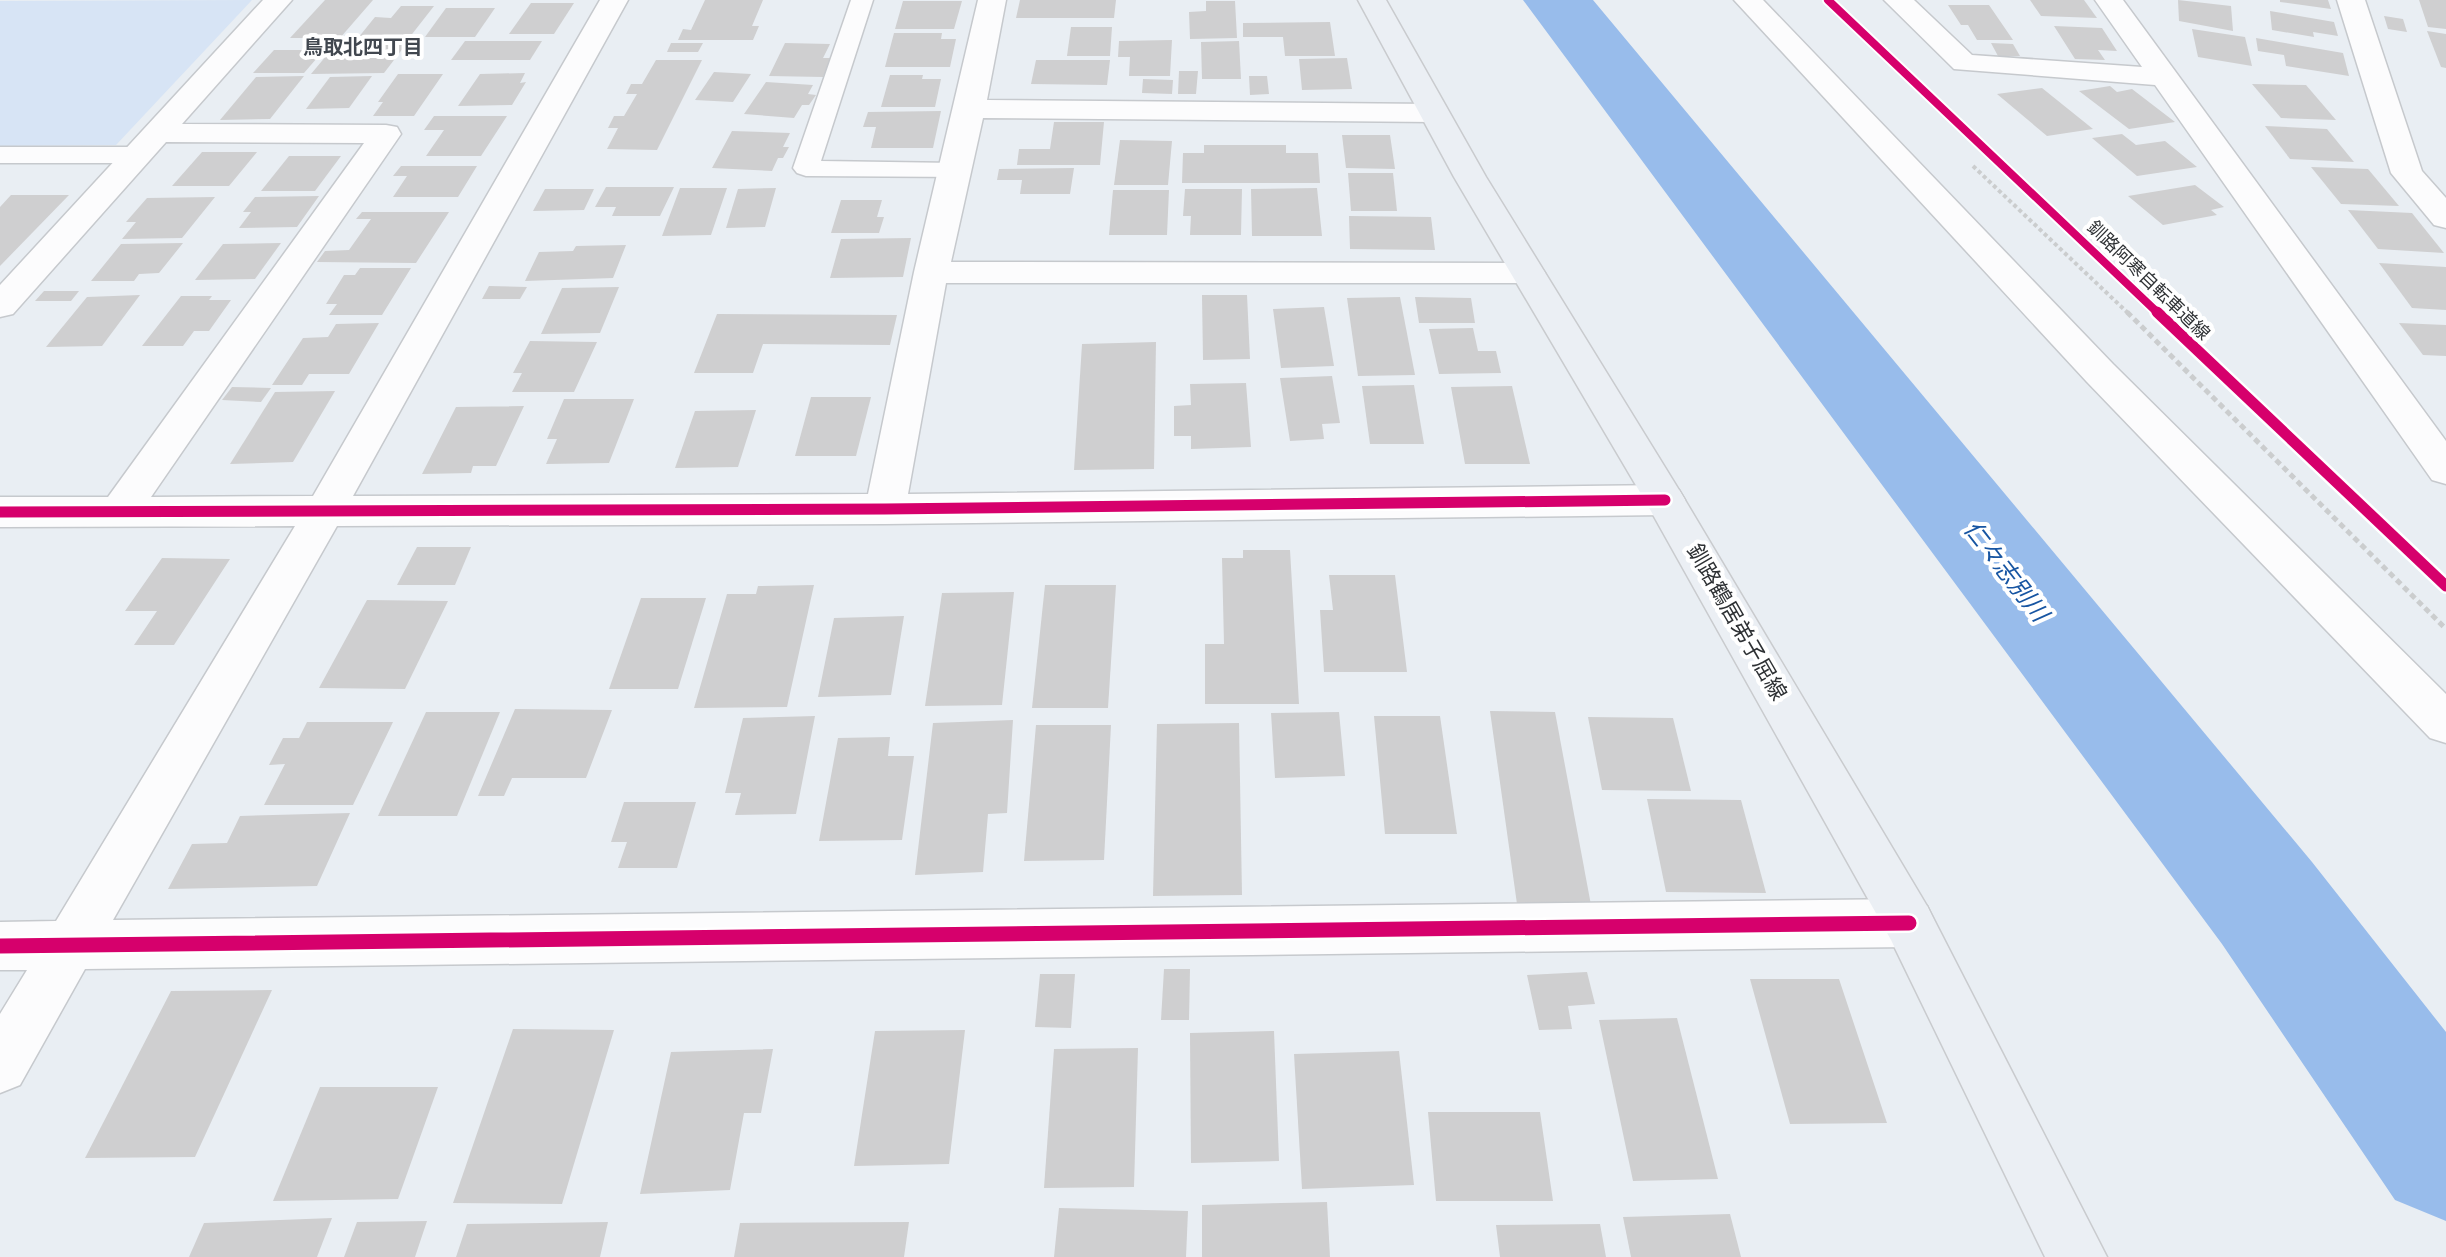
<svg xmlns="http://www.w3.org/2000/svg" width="2446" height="1257" font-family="'Roboto Condensed','Noto Sans JP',sans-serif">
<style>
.green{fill:#d7e4f5}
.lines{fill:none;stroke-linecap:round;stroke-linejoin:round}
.river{fill:#98bceb;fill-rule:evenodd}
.building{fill:#cfcfd0}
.service-casing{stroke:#c6c9cd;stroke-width:3}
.minor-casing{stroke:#c6c9cd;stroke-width:3}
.primary-casing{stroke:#c9cbce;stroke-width:3}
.path-far1{stroke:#cbcdce;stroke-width:4;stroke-dasharray:4 3;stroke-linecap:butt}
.path{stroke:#cbcdce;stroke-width:5;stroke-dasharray:6 4;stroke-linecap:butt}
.service{fill:#fcfcfd;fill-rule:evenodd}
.minor{fill:#fcfcfd;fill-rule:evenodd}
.primary{fill:#ebeff4;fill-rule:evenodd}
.cycleway-far2-casing{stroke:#fff;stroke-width:12}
.cycleway-far1-casing{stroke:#fff;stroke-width:16}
.cycleway-casing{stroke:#fff;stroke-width:20}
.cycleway-far2{stroke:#d6006c;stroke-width:8}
.cycleway-far1{stroke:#d6006c;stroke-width:11}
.cycleway{stroke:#d6006c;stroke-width:15}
.labels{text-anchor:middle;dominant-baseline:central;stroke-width:8;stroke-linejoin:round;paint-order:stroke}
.far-street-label{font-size:18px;fill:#2e3134;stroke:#fff}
.far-neighbourhood-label{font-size:20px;font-weight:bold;fill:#41474f;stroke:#fff}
.street-label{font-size:22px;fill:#2e3134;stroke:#fff}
.water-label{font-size:24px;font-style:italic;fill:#1755a2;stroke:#fff}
</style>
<rect width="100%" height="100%" fill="#e9eef3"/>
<path class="green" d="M252,0l-136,145 -116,1v-145z"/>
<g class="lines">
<path class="river" d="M1523,0h70l719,862 134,170v189l-51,-21 -173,-256z"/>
</g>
<g class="building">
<path d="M325,0h48l-33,38h-50z"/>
<path d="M705,0h58l-11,26h7l-6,14h-75l5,-11 8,1z"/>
<path d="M1020,0h96l-2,18h-98z"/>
<path d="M2030,0h54l13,18 -56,-2z"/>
<path d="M2178,0l53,6 2,25 -54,-10z"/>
<path d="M2280,0h48l3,9 -51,-7z"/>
<path d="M2419,0h27v29l-18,-2z"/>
<path d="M903,1h59l-8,28h-59z"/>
<path d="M1206,1h29l2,37 -47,1 -1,-27 17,-1z"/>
<path d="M531,3h43l-20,31h-45z"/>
<path d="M1948,5h41l24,35h-36l-9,-15h-7z"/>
<path d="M401,6h33l-25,32h-51l17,-21 16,1z"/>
<path d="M446,8h49l-20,29h-50z"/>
<path d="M2270,11l64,11 4,14 -25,-4 1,5 -42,-7z"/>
<path d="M2384,16l19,3 4,13 -19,-3z"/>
<path d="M1330,22l5,34h-50l-2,-19h-40v-14z"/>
<path d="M2054,26l48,2 15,23 -19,-1 7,10 -30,-1z"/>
<path d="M1071,27h41l-2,29h-43z"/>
<path d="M2192,29l53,8 7,29 -54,-9z"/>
<path d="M2427,31l19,3v34l-5,-1z"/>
<path d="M894,33h48l-1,6h15l-6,28h-65z"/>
<path d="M2256,38l87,15 6,23 -63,-10 -2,-11 -26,-4z"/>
<path d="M1172,40l-2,36h-41l1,-19h-12l1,-16z"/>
<path d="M465,41h77l-12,19h-79z"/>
<path d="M1239,41l2,38h-39l-1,-37z"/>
<path d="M337,43h70l-23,30 -73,1z"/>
<path d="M671,43h32l-5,9h-31z"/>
<path d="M785,43l45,1 -7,14h9l-9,19 -54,-1z"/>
<path d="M1991,43l22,1 7,12h-22z"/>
<path d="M274,50h50l-20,23h-51z"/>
<path d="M1347,58l5,31 -50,1 -3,-31z"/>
<path d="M656,60h46l-45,90 -50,-1 11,-21h-10l6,-12h10l13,-22h-11l5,-10h11z"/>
<path d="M1036,60h74l-3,25 -76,-1z"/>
<path d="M1179,71h19l-2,23h-18z"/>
<path d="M714,72l37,2 -18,28 -38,-2z"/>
<path d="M525,73l-5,10 6,-1 -14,23 -54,1 22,-32z"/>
<path d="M398,74h45l-29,42h-41l10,-14h-5z"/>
<path d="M890,75h33l-1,4h19l-6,28h-54z"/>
<path d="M304,76l-34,43 -50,1 36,-43z"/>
<path d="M372,76l-23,32 -43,1 24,-32z"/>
<path d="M1249,76h18l2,18 -19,1z"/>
<path d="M1143,79l30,1 -1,14 -30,-1z"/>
<path d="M766,82l47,3 -5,9 8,1 -7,10h-7l-8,13 -50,-4z"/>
<path d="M2252,84l54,1 30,35 -55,-2z"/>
<path d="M2110,86l7,6 15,-3 43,33 -46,7 -50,-38z"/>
<path d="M2042,88l51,41 -46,7 -50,-42z"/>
<path d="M941,111l-8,37h-62l5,-21h-13l5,-15z"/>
<path d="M434,116h73l-26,40h-55l18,-26h-20z"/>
<path d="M1054,122h50l-4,43h-83l2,-16h31z"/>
<path d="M2265,126l62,3 27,33 -64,-3z"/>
<path d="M732,131l58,2 -7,14h6l-6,11h-5l-6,13 -60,-3z"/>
<path d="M2122,134l14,11 29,-4 32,26 -60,9 -45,-38z"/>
<path d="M1342,135h48l5,34 -49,-1z"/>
<path d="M1120,140l52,1 -4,44h-54z"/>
<path d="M1204,145h82v8h32l2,30h-138l1,-30h21z"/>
<path d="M202,152h55l-28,34h-57z"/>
<path d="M289,156h52l-26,35h-54z"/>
<path d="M401,166h76l-19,31h-65l14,-21h-14z"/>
<path d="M2311,167l57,2 31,37 -58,-2z"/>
<path d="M1074,168l-4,26h-50l2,-14h-25l2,-11z"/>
<path d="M1348,173h45l4,38h-46z"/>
<path d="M2195,185l29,22 -13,3 6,5 -54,10 -35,-29z"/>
<path d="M606,187h68l-14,29h-48l4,-9h-21z"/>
<path d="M680,188h47l-16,47 -49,1z"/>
<path d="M776,188l-11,39 -39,1 12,-39z"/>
<path d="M1317,188l5,48h-70l-1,-47z"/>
<path d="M545,189h49l-10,21 -51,1z"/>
<path d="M1185,189h57l-1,46h-51l1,-19h-8z"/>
<path d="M1113,190h56l-2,45h-58z"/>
<path d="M11,195h58l-69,71v-59z"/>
<path d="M319,196l-22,31 -58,1 12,-16h-8l12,-15z"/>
<path d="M215,197l-33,41 -60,1 14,-17h-10l21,-24z"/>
<path d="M841,200h41l-5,17h7l-5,16h-48z"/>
<path d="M2348,210l64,3 32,40 -66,-4z"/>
<path d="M362,212h87l-33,51 -99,-1 8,-11 24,-1 22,-31h-15z"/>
<path d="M1349,216l82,1 4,33 -85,-1z"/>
<path d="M911,238l-8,39 -73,1 11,-39z"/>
<path d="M183,243l-24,30 -20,1 -5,7h-43l30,-37z"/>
<path d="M281,243l-26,36 -60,1 28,-36z"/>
<path d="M626,245l-13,33 -88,3 14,-29 34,-1 3,-5z"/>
<path d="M2379,263l67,4v43l-34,-2z"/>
<path d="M360,268h51l-29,47h-53l8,-11h-11l18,-29h11z"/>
<path d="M489,286l38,1 -7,12h-38z"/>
<path d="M619,287l-19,46 -59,1 21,-46z"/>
<path d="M44,291h35l-8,10h-36z"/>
<path d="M140,295l-38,51 -56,1 41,-50z"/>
<path d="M1202,295h45l3,64 -47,1z"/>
<path d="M181,296h31l-3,4h22l-22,31h-15l-11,15h-41z"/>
<path d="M1400,297l15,78 -57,1 -11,-78z"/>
<path d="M1415,297l56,1 4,25h-56z"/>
<path d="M1324,307l10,59 -53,2 -8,-59z"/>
<path d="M717,314l180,1 -7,30 -127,-1 -10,29h-59z"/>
<path d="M379,323l-30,51h-40l-7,11h-30l31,-47 25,-1 8,-13z"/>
<path d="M2399,323l47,2v31l-23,-1z"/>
<path d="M1473,328l5,23h18l5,22 -62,1 -10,-45z"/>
<path d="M530,341l67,1 -23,50h-62l10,-19h-9z"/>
<path d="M1156,342l-2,127 -80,1 8,-126z"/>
<path d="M1332,376l8,47 -18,1 2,15 -34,2 -10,-63z"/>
<path d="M1246,383l5,64 -60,2v-13h-17v-30l17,-1 -1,-21z"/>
<path d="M1414,385l10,59h-54l-8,-58z"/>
<path d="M1512,386l18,78h-65l-14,-77z"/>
<path d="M232,387l39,1 -10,14 -39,-2z"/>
<path d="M335,391l-42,71 -63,2 45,-72z"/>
<path d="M811,397h60l-15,59h-61z"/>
<path d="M564,399h70l-25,64 -63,1 11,-25h-10z"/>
<path d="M524,406l-28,60h-23l-2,7 -49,1 34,-67z"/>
<path d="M756,410l-18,57 -63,1 20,-57z"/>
<path d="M417,547h54l-16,38h-58z"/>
<path d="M1243,550h47l9,154h-94v-60h19l-2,-86h21z"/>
<path d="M162,558l68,1 -56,86h-40l23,-34h-32z"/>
<path d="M1329,575h66l12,97h-83l-4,-62h13z"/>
<path d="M814,585l-27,122 -93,1 33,-114h29l2,-8z"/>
<path d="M1045,585h71l-8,123h-76z"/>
<path d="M1014,592l-12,113 -77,1 17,-113z"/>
<path d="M641,598h65l-28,91h-69z"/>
<path d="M367,600l81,1 -43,88 -86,-1z"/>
<path d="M904,616l-13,79 -73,2 16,-79z"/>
<path d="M515,709l97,1 -26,68h-74l-8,18h-26z"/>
<path d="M1490,711l65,1 36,193 -74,-1z"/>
<path d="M426,712h74l-43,104h-79z"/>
<path d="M1339,712l6,64 -70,2 -4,-65z"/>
<path d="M815,716l-19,98 -61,1 6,-22h-16l18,-75z"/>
<path d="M1374,716h66l17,118h-72z"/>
<path d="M1588,717l85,1 18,73 -89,-1z"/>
<path d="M1013,720l-6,93 -19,1 -5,58 -68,3 18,-152z"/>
<path d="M307,722h86l-40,83h-89l21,-41 -16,1 14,-27h16z"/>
<path d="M1239,723l3,172 -89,1 4,-172z"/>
<path d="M1036,725h75l-7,135 -80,1z"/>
<path d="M890,737l-2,19h26l-12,84 -83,1 19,-103z"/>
<path d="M1647,799l94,1 25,93 -100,-1z"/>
<path d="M624,802h72l-19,66h-59l9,-26h-16z"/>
<path d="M350,813l-33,73 -149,3 24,-45 35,-1 13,-27z"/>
<path d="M1164,969h26l-1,51h-28z"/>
<path d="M1587,972l8,32 -27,2 4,23 -33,1 -12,-55z"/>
<path d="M1040,974h35l-4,54 -36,-1z"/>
<path d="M1750,979h89l48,144 -97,1z"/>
<path d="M272,990l-77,167 -110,1 86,-167z"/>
<path d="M1677,1018l41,161 -85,2 -34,-161z"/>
<path d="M513,1029l101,1 -52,174 -109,-1z"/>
<path d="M965,1030l-16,134 -95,2 21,-135z"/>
<path d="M1274,1031l5,130 -88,2 -1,-130z"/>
<path d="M1138,1048l-4,139 -90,1 10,-139z"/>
<path d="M773,1049l-12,64h-17l-14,77 -90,4 31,-142z"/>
<path d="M1399,1051l15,134 -112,4 -8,-135z"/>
<path d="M320,1087h118l-40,112 -125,2z"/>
<path d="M1428,1112h112l13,89h-117z"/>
<path d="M1327,1202l3,55h-128v-52z"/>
<path d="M1059,1208l129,3 -2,46h-132z"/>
<path d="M1730,1214l11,43h-110l-8,-40z"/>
<path d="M332,1218l-15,39h-128l15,-34z"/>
<path d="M427,1221l-12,36h-71l13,-35z"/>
<path d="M608,1222l-8,35h-144l11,-33z"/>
<path d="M909,1222l-5,35h-170l6,-34z"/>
<path d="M1600,1224l6,33h-106l-4,-32z"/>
</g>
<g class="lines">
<g class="service-casing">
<g id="service">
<path d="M851,0h22l-52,161 135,2 9,2 4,6 -4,6 -159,-1 -9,-3 -4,-5z"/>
<path d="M0,147h137l9,3 4,5 -4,5 -9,3h-137z"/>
</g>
</g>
<g class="minor-casing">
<g id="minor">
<path d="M263,0h29l-110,124 204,1 11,2 4,7 -250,363 162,-1 287,-496h28l-275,496 515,-2 46,-222 64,-272h28l-19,100 446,4 11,3 4,6 -4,6 -11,3 -450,-4 -32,144 577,1 12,3 5,7 -5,7 -12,3h-582l-38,211 757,-9 14,5 6,10 -6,10 -14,5 -780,9 -548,2 -224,394 1796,-21 18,7 8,17 -8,17 -18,7 -1824,22 -65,116 -20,8v-79l27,-44h-27v-48l56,-1 239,-395 -295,1v-30h108l256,-354 -198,-1 -153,172 -13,3v-32z"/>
<path d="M1734,0h29l350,364 333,330v49l-16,-5 -343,-356z"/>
<path d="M1884,0h30l58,55 170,12 -47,-67h28l323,441v43l-14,-4 -277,-395 -201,-16z"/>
<path d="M2337,0h28l57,171 24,27v30l-12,-3 -43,-52z"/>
</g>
</g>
<g class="primary-casing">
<path id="primary" d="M1358,0h28l100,177 193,313 248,416 180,351h-62l-154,-317 -244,-436 -193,-327z"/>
</g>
<path class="path-far1" d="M1973,166l156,148"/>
<path class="path" d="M2127,312l319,317"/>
<use href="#service" class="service"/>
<use href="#minor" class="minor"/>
<use href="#primary" class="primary"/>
<g class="cycleway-far2-casing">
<path id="cycleway-far2" d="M1828,0l331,314"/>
</g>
<g class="cycleway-far1-casing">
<g id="cycleway-far1">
<path d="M2157,312l289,274"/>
<path d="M0,512l885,-3 780,-9"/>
</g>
</g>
<g class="cycleway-casing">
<path id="cycleway" d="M0,946l1909,-23"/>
</g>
<use href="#cycleway-far2" class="cycleway-far2"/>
<use href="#cycleway-far1" class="cycleway-far1"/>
<use href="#cycleway" class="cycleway"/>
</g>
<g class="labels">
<g class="far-street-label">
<text transform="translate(2149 280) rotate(44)">釧路阿寒自転車道線</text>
</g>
<g class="far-neighbourhood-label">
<text x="363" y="47">鳥取北四丁目</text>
</g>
<g class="street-label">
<text transform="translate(1737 622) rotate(60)">釧路鶴居弟子屈線</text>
</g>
<g class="water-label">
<text transform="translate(2006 571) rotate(52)">仁々志別川</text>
</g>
</g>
</svg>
